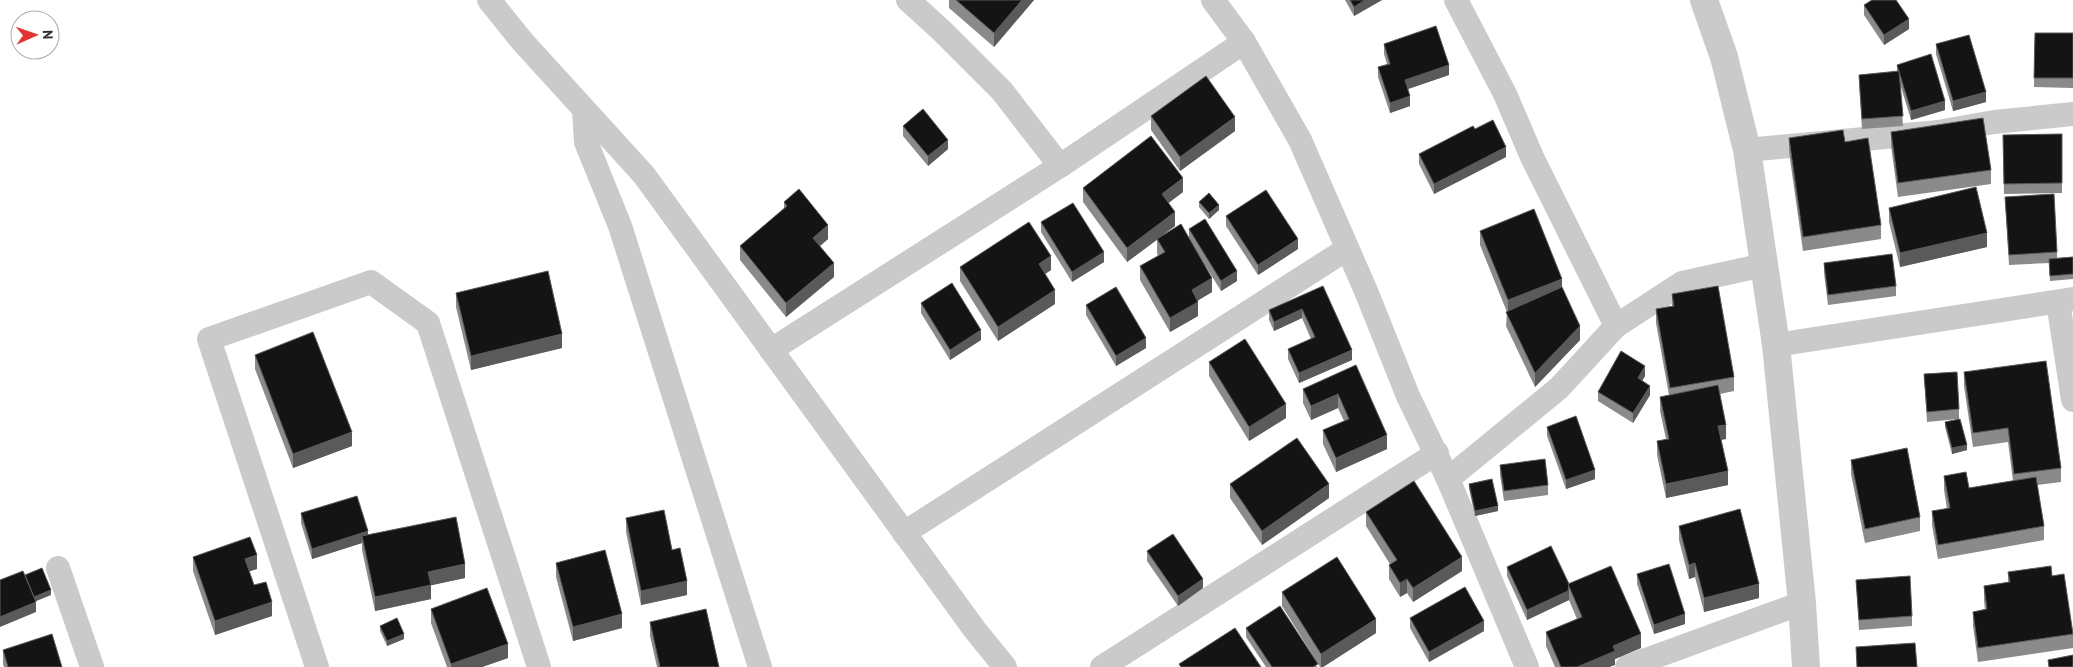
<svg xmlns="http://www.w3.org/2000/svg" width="2073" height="667" font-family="'PT Sans',sans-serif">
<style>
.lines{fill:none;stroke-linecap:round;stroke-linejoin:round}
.minor{stroke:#cacaca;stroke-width:24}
.tertiary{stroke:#cacaca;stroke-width:28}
.wall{fill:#8a8a8a}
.shaded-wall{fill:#5a5a5a}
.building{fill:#141414;stroke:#5a5a5a}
</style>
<rect width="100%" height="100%" fill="#fff"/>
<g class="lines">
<g class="minor">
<path d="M489,0l33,41 122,134 331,455 30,37"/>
<path d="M908,0l34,31 60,60 58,75"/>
<path d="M1213,0l31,42 56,98 66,151 42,105 40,83 79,188"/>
<path d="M1456,0l49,94 27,63 84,169"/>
<path d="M584,110l2,32 34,84 140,441"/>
<path d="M1747,150l191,-18 56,-10 79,-8"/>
<path d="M2058,302l15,98"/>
<path d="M1776,345l297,-46"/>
<path d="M771,350l289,-184 184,-124"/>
<path d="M1448,479l111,-91 57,-62 66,-43 82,-18"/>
<path d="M904,533l443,-284"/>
<path d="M58,568l34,99"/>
<path d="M317,667l-108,-328 162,-57 57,41 111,344"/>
<path d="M1102,667l335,-214"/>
<path d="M1627,667l175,-64"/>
</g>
<path class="tertiary" d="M1704,0l20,57 23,93 29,195 26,258 4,64"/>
</g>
<g class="wall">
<path d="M949,0h85l-40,47 -45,-39z"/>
<path d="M1345,0h37l-28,16z"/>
<path d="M1864,5l45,24 -25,16 -20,-30z"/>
<path d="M2035,33h38v55l-39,-1z"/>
<path d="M1384,44l65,31 -41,14 2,17 -20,7 -12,-36v-10l9,-3 -3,-10z"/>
<path d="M1936,44l50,58 -33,9 -17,-57z"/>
<path d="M1897,65l48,45 -34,10 -11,-36 3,42 -41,3 -3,-45v-9l38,-3z"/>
<path d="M1151,116l84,15 -55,40 -29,-41z"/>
<path d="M903,126l45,23 -20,17 -25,-30z"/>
<path d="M1891,132l100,38v14l-93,13 -7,-51z"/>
<path d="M2062,134v59l-58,1 -1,-59z"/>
<path d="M1789,138l56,4 36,83v14l-78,12 -14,-99z"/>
<path d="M1419,154l87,3 -72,37 -15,-30z"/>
<path d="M1083,188l100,4 -15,11 7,23 -13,9 27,3v-9l48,52 -16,10 -16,-26 7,27 -15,9 1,15 -28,16 -30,-52v-14l18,-10 -1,-3v-13l-30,22 -44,-60z"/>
<path d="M2005,197l52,55v6l16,-1v22l-23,2 -1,-18 -40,2z"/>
<path d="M784,202l44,37 -8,7 14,31 -48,40 -46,-57v-14l44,-37z"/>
<path d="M1199,202l20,8 -10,9 -10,-12z"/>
<path d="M1889,208l98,39 -87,20 -11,-45z"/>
<path d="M1226,216l72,33 -40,26 -32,-49z"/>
<path d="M1041,222l63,40 -32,20 -31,-50z"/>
<path d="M1480,231l82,57 18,52 -45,47 -29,-61 1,-14 -27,-67z"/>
<path d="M1824,263l72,23v10l-68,9 -4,-32z"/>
<path d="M960,267l91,3 -6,4 10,30 -57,37 -38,-60z"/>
<path d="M1323,286l29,74 -53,23 -11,-24v-10l23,-10 -9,-21 -28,13 -5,-11v-10z"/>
<path d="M456,293l106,55 -91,22 -15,-63z"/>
<path d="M1672,294l62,83v14l-14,3 6,45 -5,1 7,45 -62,13 -9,-43v-14l9,-2 -6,-28v-14l9,-2 -13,-72v-14l16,-3z"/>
<path d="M921,303l60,37 -31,20 -29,-47z"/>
<path d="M1086,305l60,43 -30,18 -30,-51z"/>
<path d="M255,355l97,91 -59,22 -38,-99z"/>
<path d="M1209,362l77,56 -37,23 -40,-65z"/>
<path d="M1356,365l31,84 -51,23 -13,-28v-14l21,-9 -6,-13 -27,12 -8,-17v-14z"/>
<path d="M1964,372l97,96v14l-24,3 7,41v14l-106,19 -6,-34v-14l15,-2 -3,-19v-14l25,12 44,-7 -5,-39 -35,5 -9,-61z"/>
<path d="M1924,374l35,35v10l8,31 -15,4 -7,-27v-5l12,-3 -30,3z"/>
<path d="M1645,376l-3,5 8,14 -17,28 -35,-22v-9z"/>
<path d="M1547,427l48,52 -29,10 -19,-53z"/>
<path d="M1851,460l69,57v14l-55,12 -14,-69z"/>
<path d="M1500,465l48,20v10l-44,6 -4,-26z"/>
<path d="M1230,484l99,14 -67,47 -32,-47z"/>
<path d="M1469,484l29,27 -23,5 -6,-27z"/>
<path d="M1366,512l96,59 -49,31 -6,-9 -7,4 -11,-18v-14l1,-1 -24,-38z"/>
<path d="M301,513l67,22 97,43 -34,7v14l-56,12 -13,-61v-7l-50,16 -11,-36z"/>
<path d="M626,518l61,77 -46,10 -15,-73z"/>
<path d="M1679,526l80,72 -55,14 -9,-35 -6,2 -10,-39z"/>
<path d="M1147,551l56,37 -25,18 -31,-45z"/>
<path d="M193,557l64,12 -8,2 5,14 18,31 -57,19 -22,-64z"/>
<path d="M556,563l66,65 -49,13 -17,-64z"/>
<path d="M1507,567l62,17 72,64 -26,11v6l-6,2h-54l-9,-21v-14l31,-13 -8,-19 -42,20 -20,-44z"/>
<path d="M2008,572l44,4 21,58v14l-95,14 -5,-36v-14l12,-2 -1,-10v-14l24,-4z"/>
<path d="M1637,574l48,50 -31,10 -17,-50z"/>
<path d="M1856,580l56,36v10l-53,4z"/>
<path d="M1282,592l94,41 -53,34h-3l-38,-61z"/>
<path d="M431,609l77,49 -26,9h-35l-16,-44z"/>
<path d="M1410,618l74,13 -55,31 -19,-34z"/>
<path d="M650,622l69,45h-62l-7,-31z"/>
<path d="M380,626l24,13 -17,7 -7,-15z"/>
<path d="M1246,628l72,39h-52l-20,-30z"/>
<path d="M3,650l59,17h-58l-1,-3z"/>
</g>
<g class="shaded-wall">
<path d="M1022,0h12l-40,47v-14z"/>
<path d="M1365,0h17l-28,16v-9z"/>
<path d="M1909,19v10l-25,16v-10z"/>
<path d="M1449,65v10l-44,15v-10z"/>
<path d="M1986,92v10l-33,9v-10z"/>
<path d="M1410,96v10l-20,7v-10z"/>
<path d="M1945,101v9l-34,10v-9z"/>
<path d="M1235,117v14l-55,40v-14z"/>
<path d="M948,140v9l-20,17v-10z"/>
<path d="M1506,147v10l-72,37v-10z"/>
<path d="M1183,178v14l-21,16v-14z"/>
<path d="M1219,205v5l-10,9v-6z"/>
<path d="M1175,212v14l-48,36v-14z"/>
<path d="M828,225v14l-15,13v-14z"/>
<path d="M1987,233v14l-87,20v-14z"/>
<path d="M1298,239v10l-40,26v-10z"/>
<path d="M1104,252v10l-32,20v-10z"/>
<path d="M1051,256v14l-12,8v-14z"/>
<path d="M834,263v14l-48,40v-14z"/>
<path d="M1237,271v10l-16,10v-10z"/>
<path d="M1212,278v14l-20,12v-14z"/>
<path d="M1562,279v14l-54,21v-14z"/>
<path d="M1055,290v14l-57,37v-14z"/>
<path d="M1198,302v14l-28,16v-14z"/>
<path d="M1302,309v9l-28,13v-9z"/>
<path d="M1580,326v14l-45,47v-14z"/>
<path d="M981,330v10l-31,20v-10z"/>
<path d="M562,334v14l-91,22v-14z"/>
<path d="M1146,338v10l-30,18v-10z"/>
<path d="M1352,350v10l-53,23v-10z"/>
<path d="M1645,366v10l-7,12v-10z"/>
<path d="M1650,386v9l-17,28v-10z"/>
<path d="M1338,394v14l-27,12v-14z"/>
<path d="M1286,404v14l-37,23v-14z"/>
<path d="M1726,425v14l-8,1v-14z"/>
<path d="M352,432v14l-59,22v-14z"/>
<path d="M1387,435v14l-51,23v-14z"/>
<path d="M1967,445v5l-15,4v-6z"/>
<path d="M1595,470v9l-29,10v-9z"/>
<path d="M1728,471v14l-62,13v-14z"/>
<path d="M1329,484v14l-67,47v-14z"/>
<path d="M1498,506v5l-23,5v-5z"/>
<path d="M368,531v10l-6,-5v7l-50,16v-10z"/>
<path d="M257,555v14l-12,4v-14z"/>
<path d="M1462,557v14l-49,31v-14z"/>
<path d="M1695,563v14l-6,2v-14z"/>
<path d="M465,564v14l-37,8v-14z"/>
<path d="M1203,579v9l-25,18v-10z"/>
<path d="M1407,579v14l-7,4v-14z"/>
<path d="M687,581v14l-46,10v-14z"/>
<path d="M1759,584v14l-55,14v-14z"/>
<path d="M431,585v14l-56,12v-14z"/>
<path d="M51,590v5l-17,7v-5z"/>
<path d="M1569,590v10l-42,20v-10z"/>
<path d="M36,602v10l-36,15v-10z"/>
<path d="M272,602v14l-57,19v-14z"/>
<path d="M622,614v14l-49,13v-14z"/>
<path d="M1685,614v10l-31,10v-9z"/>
<path d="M1376,619v14l-53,34h-2v-13z"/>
<path d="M1484,621v10l-55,31v-10z"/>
<path d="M404,634v5l-17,7v-5z"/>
<path d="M1641,634v14l-26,11v6l-6,2h-32l36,-21z"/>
<path d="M508,644v14l-26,9h-31v-3z"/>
</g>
<g class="building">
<path d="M956,0h66l-28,33z"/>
<path d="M1350,0h15l-11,7z"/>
<path d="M1872,0h24l13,19 -25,16 -20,-30z"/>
<path d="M1436,26l13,39 -44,15 5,16 -20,7 -12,-36 12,-3 -6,-20z"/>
<path d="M2035,33h38v45h-39z"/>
<path d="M1969,35l17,57 -33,9 -17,-57z"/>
<path d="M1931,54l14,47 -34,10 -14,-46z"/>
<path d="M1899,71l4,45 -41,3 -3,-44z"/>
<path d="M1206,76l29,41 -55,40 -29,-41z"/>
<path d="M923,109l25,31 -20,16 -25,-30z"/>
<path d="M1983,118l8,52 -93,13 -7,-51z"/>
<path d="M1493,120l13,27 -72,37 -15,-30 54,-28 2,3z"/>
<path d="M1843,130l2,12 23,-4 13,87 -78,12 -14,-99z"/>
<path d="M2062,134v49l-58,1 -1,-49z"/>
<path d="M1151,136l32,42 -21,16 13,18 -48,36 -44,-60z"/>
<path d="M1976,187l11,46 -87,20 -11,-45z"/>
<path d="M799,189l29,36 -15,13 21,25 -48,40 -46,-57 47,-40 -3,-4z"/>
<path d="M1266,190l32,49 -40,26 -32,-49z"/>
<path d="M1209,193l10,12 -10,8 -10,-11z"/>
<path d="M2054,194l3,58 -48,3 -4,-58z"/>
<path d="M1073,203l31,49 -32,20 -31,-50z"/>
<path d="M1534,209l28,70 -54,21 -28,-69z"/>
<path d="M1205,219l32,52 -16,10 -32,-52z"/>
<path d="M1029,222l22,34 -12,8 16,26 -57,37 -38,-60z"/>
<path d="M1181,224l31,54 -20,12 6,12 -28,16 -30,-52 25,-14 -8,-13z"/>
<path d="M1892,254l4,32 -68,9 -4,-32z"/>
<path d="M2073,257v17l-23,2 -1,-17z"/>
<path d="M548,271l14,63 -91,22 -15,-63z"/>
<path d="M952,283l29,47 -31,20 -29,-47z"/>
<path d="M1323,286l29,64 -53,23 -11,-24 27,-12 -13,-28 -28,13 -5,-12z"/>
<path d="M1718,286l16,91 -64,11 -14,-79 18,-3 -2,-12z"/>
<path d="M1116,287l30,51 -30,18 -30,-51z"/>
<path d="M1562,287l18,39 -45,47 -29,-61z"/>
<path d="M313,332l39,100 -59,22 -38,-99z"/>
<path d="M1245,339l41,65 -37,23 -40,-65z"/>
<path d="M1621,351l24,15 -7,12 12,8 -17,27 -35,-21z"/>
<path d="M2046,361l15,107 -47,6 -6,-46 -35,5 -9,-61z"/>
<path d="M1356,365l31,70 -51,23 -13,-28 26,-11 -11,-25 -27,12 -8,-17z"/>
<path d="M1957,372l2,37 -32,3 -3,-38z"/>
<path d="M1718,385l8,40 -8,1 10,45 -62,13 -9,-43 12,-2 -9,-42z"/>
<path d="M1576,416l19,54 -29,10 -19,-53z"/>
<path d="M1960,419l7,26 -15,3 -7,-26z"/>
<path d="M1297,438l32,46 -67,47 -32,-47z"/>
<path d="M1907,448l13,69 -55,12 -14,-69z"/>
<path d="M1545,459l3,26 -44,6 -4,-26z"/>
<path d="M1966,472l3,16 67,-11 8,49 -106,19 -6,-34 18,-3 -6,-32z"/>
<path d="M1492,479l6,27 -23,5 -6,-27z"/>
<path d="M1414,481l48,76 -49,31 -6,-9 -7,4 -11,-18 8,-5 -31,-48z"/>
<path d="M357,496l11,35 -56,18 -11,-36z"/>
<path d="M1740,509l19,75 -55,14 -9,-35 -6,2 -10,-39z"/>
<path d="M664,510l8,40 8,-2 7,33 -46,10 -15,-73z"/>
<path d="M456,517l9,47 -37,8 3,13 -56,12 -13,-61z"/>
<path d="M1173,534l30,45 -25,17 -31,-45z"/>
<path d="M250,537l7,18 -12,4 9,26 12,-3 6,20 -57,19 -22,-64z"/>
<path d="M1551,546l18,38 -1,7 -41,19 -20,-43z"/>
<path d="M605,550l17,64 -49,13 -17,-64z"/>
<path d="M1337,557l39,62 -55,35 -39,-62z"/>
<path d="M1669,564l16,50 -31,11 -17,-51z"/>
<path d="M1611,566l30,68 -28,12 2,5 -38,16h-16l-15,-35 36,-15 -14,-33z"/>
<path d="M2051,566l1,10 12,-2 9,60 -95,14 -5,-36 14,-3 -3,-23 26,-4 -2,-10z"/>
<path d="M42,568l9,22 -17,7 -9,-22z"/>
<path d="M23,571l13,31 -36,15v-37z"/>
<path d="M1910,576l2,40 -53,4 -3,-40z"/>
<path d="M1465,587l19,34 -55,31 -19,-34z"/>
<path d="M487,588l21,56 -57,20 -20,-55z"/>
<path d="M1280,606l38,58 -5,3h-41l-26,-39z"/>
<path d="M706,609l13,58h-59l-10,-45z"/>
<path d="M397,618l7,16 -17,7 -7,-15z"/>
<path d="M1235,628l26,39h-80l-2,-3z"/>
<path d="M52,634l10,33h-54l-5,-17z"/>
<path d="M1915,643l2,24h-60l-1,-20z"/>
<path d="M2073,655v12h-24l-1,-7z"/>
</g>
<g transform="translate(35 35) rotate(88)"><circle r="24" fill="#ffffff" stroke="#ababab"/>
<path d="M0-4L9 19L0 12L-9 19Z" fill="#e23531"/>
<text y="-8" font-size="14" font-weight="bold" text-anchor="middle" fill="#2d2d2d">N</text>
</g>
</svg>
